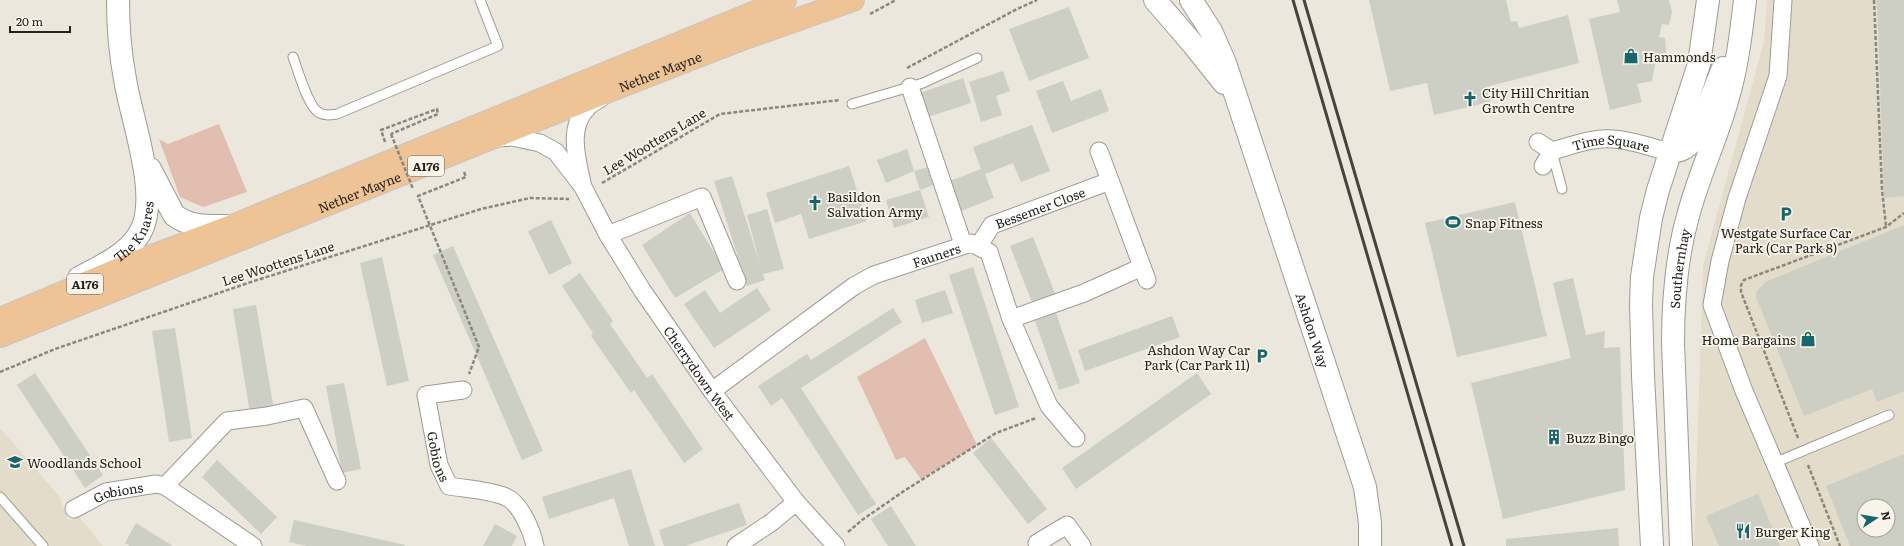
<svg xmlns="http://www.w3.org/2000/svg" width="1904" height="546" font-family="Literata,serif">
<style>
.built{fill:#e3dcca;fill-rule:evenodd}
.green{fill:#e1beaf}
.building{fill:#cdcec4;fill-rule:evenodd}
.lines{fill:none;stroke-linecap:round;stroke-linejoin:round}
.lane-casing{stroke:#9f9b92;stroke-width:11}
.street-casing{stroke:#9f9b92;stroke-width:19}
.secondary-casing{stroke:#9f9b92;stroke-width:24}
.primary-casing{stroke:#c6c6c4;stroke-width:24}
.path{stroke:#8a8780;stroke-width:2.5;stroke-dasharray:4 2;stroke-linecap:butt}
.lane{stroke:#fff;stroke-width:9}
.street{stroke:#fff;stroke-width:17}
.secondary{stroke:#fff;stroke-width:22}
.primary{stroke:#eec395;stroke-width:22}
.rail{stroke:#46433e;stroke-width:3}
.path-bridge{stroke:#8a8780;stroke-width:2.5;stroke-dasharray:4 2;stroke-linecap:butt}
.labels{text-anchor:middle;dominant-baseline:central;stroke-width:3.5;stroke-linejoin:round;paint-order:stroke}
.shield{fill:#f8f4ea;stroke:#64615b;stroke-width:1}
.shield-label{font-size:12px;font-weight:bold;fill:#24221e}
.poi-label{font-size:13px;fill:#24221e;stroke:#f8f4ea;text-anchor:start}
.street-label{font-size:13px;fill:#24221e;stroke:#f8f4ea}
</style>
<rect width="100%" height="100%" fill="#ebe7dd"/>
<g class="built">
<path d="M1767,0h137v546h-210l9,-280 61,-225zM1864,506h24v24h-24z"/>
<path d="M0,428l59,68 9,24 11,-3 24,29h-103z"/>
</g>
<g class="green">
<path d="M219,124l28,68 -44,15 -23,-10 -21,-58 9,5z"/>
<path d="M925,338l52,107 -56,34 -16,-22 -9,3 -39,-83z"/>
</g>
<g class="building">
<path d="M1369,0h137l5,22 6,-1 2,7 49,-13 11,48 -93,24 4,15 -56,13 -7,-32 -37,8z"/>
<path d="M1617,0h52l3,12 -3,13 -7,-1 -3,13 6,1 1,14 -6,9 -4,-1 -4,21 -15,3 5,18 -32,8 -21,-91 31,-7z"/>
<path d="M1877,0h27v196l-20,2z"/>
<path d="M1069,7l20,51 -60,23 -20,-52z"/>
<path d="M1003,71l7,20 -14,5 6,19 -21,7 -12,-40z"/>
<path d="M963,78l8,25 -43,14 -8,-24z"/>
<path d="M1063,81l8,20 30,-12 8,22 -57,22 -16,-42z"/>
<path d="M1032,125l18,46 -29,11 -8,-19 -28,11 9,24 -33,13 -11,-30 31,-12 -8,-22z"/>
<path d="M907,149l7,22 -28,12 -9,-23z"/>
<path d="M849,166l18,55 -58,18 -8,-25 -26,9 -9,-30z"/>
<path d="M928,167l5,18 -13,5 -6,-19z"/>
<path d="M732,176l28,88 -13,-49 20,-6 17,60 -21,5 2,6 -18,6 -33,-105z"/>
<path d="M920,190l9,27 -35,11 -8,-28z"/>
<path d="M1515,202l32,134 -90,21 -32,-134z"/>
<path d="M690,213l34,56 -49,29 -33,-53z"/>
<path d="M551,220l21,43 -23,12 -21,-44z"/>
<path d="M1904,225v166l-27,11 -5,-13 -68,27 -48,-119 1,-6 8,-9z"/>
<path d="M1033,237l23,59 -23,9 -23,-59z"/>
<path d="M453,246l90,205 -21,9 -89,-205z"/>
<path d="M382,257l27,124 -22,5 -27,-123z"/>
<path d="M973,267l46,140 -24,8 -46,-140z"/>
<path d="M580,273l33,48 -3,3 37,54 5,-4 51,75 -19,14 -50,-73 -3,3 -40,-57 2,-3 -31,-47z"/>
<path d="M1573,278l13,57 19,-4 -1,17 16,-1 5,143 -122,29 -32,-136 100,-25 -18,-75z"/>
<path d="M757,288l14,22 -57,38 -30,-44 21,-14 15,23z"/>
<path d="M945,290l8,23 -31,10 -7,-23z"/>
<path d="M256,305l18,105 -24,4 -17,-105z"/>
<path d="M893,308l9,14 -101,66 75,116 -18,11 -76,-117 -11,8 -13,-20 49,-32 4,6z"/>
<path d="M1055,310l25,73 -21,7 -25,-72z"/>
<path d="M1172,316l8,21 -95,34 -7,-21z"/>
<path d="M175,328l17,110 -23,4 -17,-111z"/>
<path d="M35,373l68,102 -18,13 -68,-103z"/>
<path d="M1197,373l14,21 -135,95 -14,-21z"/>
<path d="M344,383l17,86 -19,4 -16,-87z"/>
<path d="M991,438l56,71 -19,15 -55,-71z"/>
<path d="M1904,454v92h-54l-24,-60zM1864,506h24v24h-24z"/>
<path d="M217,460l60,57 -16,17 -59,-57z"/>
<path d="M631,469l24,77h-26l-15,-48 -65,21 -7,-22z"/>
<path d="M1758,494l22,52h-61l-13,-30z"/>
<path d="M739,503l8,22 -62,21h-21l-5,-16z"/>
<path d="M891,506l25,40h-28l-17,-27z"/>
<path d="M294,520l111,25v1h-98l-18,-4z"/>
<path d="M136,523l37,23h-43l-5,-3z"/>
<path d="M495,524l22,12 -5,10h-29z"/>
<path d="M1618,528l1,18h-113v-7z"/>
</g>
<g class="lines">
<g class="lane-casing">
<g id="lane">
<path d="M293,57c5,13 14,47 25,55 6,4 12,3 19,2l161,-68 -18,-46"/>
<path d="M852,104l71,-21 54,-25"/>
<path d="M1552,152l10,37"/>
<path d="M1774,463l115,-48"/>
<path d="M0,497l43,49"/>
</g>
</g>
<g class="street-casing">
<g id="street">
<path d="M1783,0l-5,76 -41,122 -17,63 -8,44 32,86 66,155"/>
<path d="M910,87l53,157"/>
<path id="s1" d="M496,138l16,-1 28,6 16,9 27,35 25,48 34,55 70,101 84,111 40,44"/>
<path d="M1538,142l14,9"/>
<path d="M1099,151l48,129"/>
<path id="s2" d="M1543,166l9,-15c19,-5 41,-14 61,-12 19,1 39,9 57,13"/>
<path d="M582,183c-5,-24 -15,-56 6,-76 3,-4 9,-6 13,-9"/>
<path d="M608,235l94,-38 35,84"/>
<path id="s3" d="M979,245l13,-20 118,-44"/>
<path d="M1011,319l73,-26 58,-26"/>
<path id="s4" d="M463,390l-37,5 13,70 10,21c18,3 40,4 57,11 15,7 26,34 29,49"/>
<path id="s5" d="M712,391l142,-105 20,-11 97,-32 18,9 22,67 38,87 27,32"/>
<path d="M165,486l88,60"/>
<path id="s6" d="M74,509l32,-17 50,-8 9,2 62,-65 40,-5 37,-8 33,73"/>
<path d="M1037,543l30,-18 15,21"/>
<path d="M736,546l36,-24 24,-20"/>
</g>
</g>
<g class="secondary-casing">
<g id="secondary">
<path d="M1155,0l37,43 32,40"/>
<path id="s7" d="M1191,0l20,31 14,32 140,424 5,36v23"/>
<path d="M1670,152c12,-1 18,-5 25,-14l28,-70"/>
<path d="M150,169l24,46c17,13 36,11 56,11"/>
<path id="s8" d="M79,278c20,-11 46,-22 59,-42 25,-35 -7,-116 -13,-157 -5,-26 -7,-52 -7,-79"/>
<path d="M1652,546l-9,-170 -2,-72 1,-27 9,-59 7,-28 41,-126 9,-64"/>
<path id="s9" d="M1681,546l-8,-202c0,-43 3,-86 15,-128 10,-39 28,-76 39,-115 10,-33 14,-67 18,-101"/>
</g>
</g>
<g class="primary-casing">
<g id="primary">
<path d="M0,319l136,-57 96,-36 553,-226"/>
<path id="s10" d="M0,336l621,-250 121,-47 111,-39"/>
</g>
</g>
<g class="path">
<path d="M1874,0l8,190 4,36"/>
<path d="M870,14l26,-14"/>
<path d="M907,68l110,-59 20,-9"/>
<path d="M385,142l-4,-12 56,-21 1,5 -47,20"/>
<path d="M464,172l2,5 -48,19 61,151 -10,27"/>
<path d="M602,183l118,-69 120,-14"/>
<path d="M0,372l55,-23 196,-67 230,-73 49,-11 39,1"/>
<path d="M1798,438l-57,-146v-7l3,-5 142,-53 18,-14"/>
<path d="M1808,465l32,81"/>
<path d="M848,532l14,-12 42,-29 92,-58 40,-15"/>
</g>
<use href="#lane" class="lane"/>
<use href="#street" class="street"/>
<use href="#secondary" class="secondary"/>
<use href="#primary" class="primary"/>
<g class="rail">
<path d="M1293,0l159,546"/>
<path d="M1304,0l160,546"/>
</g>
<path class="path-bridge" d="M391,134l22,55"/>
</g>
<defs>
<g id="shop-bare" transform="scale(1.2)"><path d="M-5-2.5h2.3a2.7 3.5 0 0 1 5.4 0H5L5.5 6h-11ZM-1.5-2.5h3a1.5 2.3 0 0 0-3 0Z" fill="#18666b" stroke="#f8f4ea" stroke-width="2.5" paint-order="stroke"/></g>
<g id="church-bare" transform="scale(1.2)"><path d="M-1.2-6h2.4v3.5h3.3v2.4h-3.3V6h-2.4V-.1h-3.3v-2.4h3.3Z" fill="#18666b" stroke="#f8f4ea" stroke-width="2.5" paint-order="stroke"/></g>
<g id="parking-bare" transform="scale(1.2)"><path d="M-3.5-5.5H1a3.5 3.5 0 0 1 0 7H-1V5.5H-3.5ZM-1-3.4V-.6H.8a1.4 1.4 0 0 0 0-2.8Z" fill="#18666b" stroke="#f8f4ea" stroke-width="2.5" paint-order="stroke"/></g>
<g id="stadium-bare" transform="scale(1.2)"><path d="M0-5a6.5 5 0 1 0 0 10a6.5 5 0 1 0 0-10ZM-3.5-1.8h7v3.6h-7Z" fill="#18666b" stroke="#f8f4ea" stroke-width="2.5" paint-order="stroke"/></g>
<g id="building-bare" transform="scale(1.2)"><path d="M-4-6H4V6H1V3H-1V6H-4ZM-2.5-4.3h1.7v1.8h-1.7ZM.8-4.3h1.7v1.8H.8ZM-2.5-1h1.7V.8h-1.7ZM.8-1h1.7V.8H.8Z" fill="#18666b" stroke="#f8f4ea" stroke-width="2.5" paint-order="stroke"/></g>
<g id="school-bare" transform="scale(1.2)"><path d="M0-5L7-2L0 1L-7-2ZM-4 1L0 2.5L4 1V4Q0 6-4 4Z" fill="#18666b" stroke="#f8f4ea" stroke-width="2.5" paint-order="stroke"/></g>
<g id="restaurant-bare" transform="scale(1.2)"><path d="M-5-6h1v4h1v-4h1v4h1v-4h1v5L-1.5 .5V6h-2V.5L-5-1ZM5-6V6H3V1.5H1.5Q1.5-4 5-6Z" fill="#18666b" stroke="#f8f4ea" stroke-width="2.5" paint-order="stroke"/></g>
</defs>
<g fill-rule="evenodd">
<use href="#shop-bare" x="1631" y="56"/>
<use href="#church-bare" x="1470" y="99"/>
<use href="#church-bare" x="815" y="203"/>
<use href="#parking-bare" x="1786" y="214"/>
<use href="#stadium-bare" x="1453" y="222"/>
<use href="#shop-bare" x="1808" y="339"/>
<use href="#parking-bare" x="1262" y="356"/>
<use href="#building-bare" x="1554" y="437"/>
<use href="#school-bare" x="15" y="462"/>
<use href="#restaurant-bare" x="1743" y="531"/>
</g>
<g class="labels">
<g class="shield">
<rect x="408" y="156" width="36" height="20" rx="3"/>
<rect x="67" y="274" width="36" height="20" rx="3"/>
</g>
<g class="shield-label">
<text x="426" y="166">A176</text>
<text x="85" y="284">A176</text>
</g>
<g class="poi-label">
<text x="1643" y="56">Hammonds</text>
<text x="1482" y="92">City Hill Chritian<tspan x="1482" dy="15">Growth Centre</tspan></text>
<text x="827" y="196">Basildon<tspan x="827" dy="15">Salvation Army</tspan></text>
<text x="1465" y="222">Snap Fitness</text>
<text x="1786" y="232" text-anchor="middle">Westgate Surface Car<tspan x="1786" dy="15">Park (Car Park 8)</tspan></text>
<text x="1796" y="339" text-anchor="end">Home Bargains</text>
<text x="1250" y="349" text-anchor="end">Ashdon Way Car<tspan x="1250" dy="15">Park (Car Park 11)</tspan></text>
<text x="1566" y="437">Buzz Bingo</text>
<text x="27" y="462">Woodlands School</text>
<text x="1755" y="531">Burger King</text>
</g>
<g class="street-label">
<text stroke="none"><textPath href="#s10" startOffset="711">Nether Mayne</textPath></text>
<text transform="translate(654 141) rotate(-31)">Lee Woottens Lane</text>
<text stroke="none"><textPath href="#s2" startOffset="78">Time Square</textPath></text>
<text stroke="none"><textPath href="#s10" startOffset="387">Nether Mayne</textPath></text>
<text stroke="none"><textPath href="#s3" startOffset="75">Bessemer Close</textPath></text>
<text stroke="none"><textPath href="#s8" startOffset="75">The Knares</textPath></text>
<text stroke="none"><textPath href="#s5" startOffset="265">Fauners</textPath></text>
<text transform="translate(278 263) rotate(-18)">Lee Woottens Lane</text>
<text stroke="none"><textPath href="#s9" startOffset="278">Southernhay</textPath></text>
<text stroke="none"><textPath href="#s7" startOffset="353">Ashdon Way</textPath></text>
<text stroke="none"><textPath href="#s1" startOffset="327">Cherrydown West</textPath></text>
<text stroke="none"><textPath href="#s4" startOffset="100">Gobions</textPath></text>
<text stroke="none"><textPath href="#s6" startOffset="48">Gobions</textPath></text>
</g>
</g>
<g transform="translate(1876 518) rotate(78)"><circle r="19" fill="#f8f4ea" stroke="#a3a098"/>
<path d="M0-3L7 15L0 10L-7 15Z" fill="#18666b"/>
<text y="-6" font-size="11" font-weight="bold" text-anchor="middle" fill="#24221e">N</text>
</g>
<path d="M10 26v6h60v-6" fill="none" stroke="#24221e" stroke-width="2"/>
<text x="16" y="26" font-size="12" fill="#24221e" stroke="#f8f4ea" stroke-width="3" paint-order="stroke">20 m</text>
</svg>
